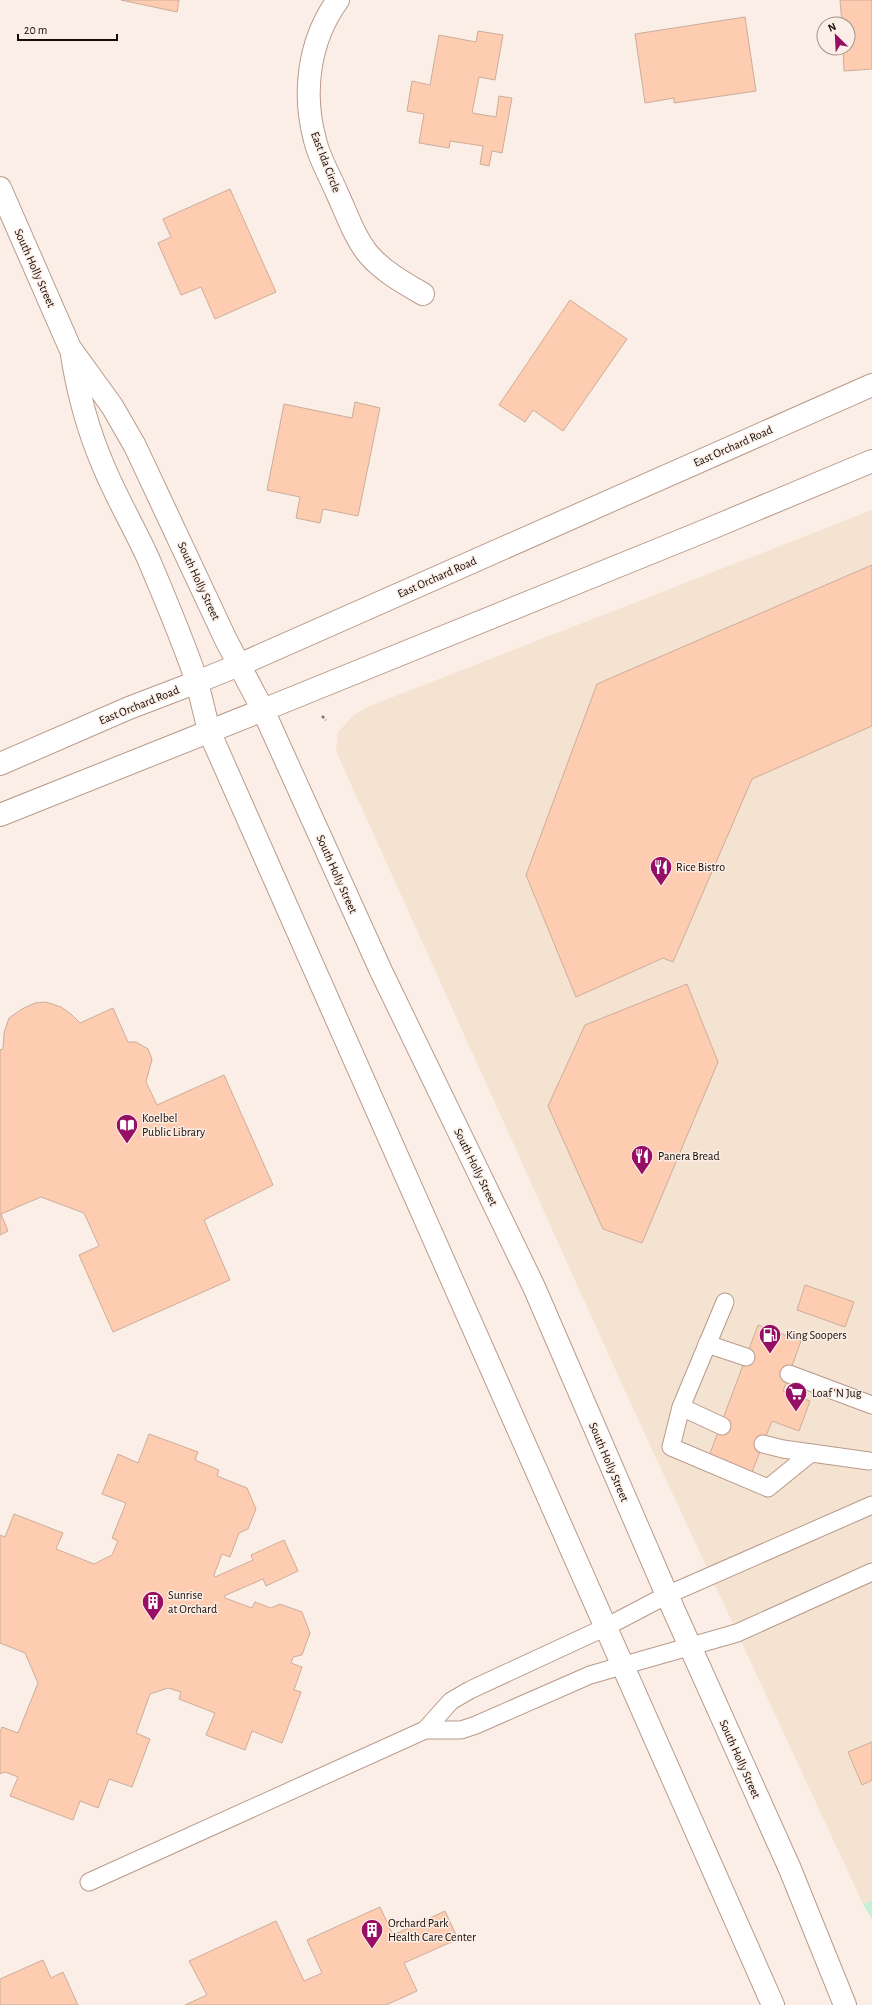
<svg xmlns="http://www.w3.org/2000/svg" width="872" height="2005" font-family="'Alegreya Sans',sans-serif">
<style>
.commercial{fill:#f5e3d2}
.green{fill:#c6efd7}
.building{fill:#feccb0;stroke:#ccad9b}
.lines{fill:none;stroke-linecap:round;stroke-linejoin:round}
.service-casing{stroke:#b99a8a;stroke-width:19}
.minor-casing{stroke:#b99a8a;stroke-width:24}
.tertiary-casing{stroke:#b99a8a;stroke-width:24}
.secondary-casing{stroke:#b99a8a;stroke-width:24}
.path{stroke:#81756e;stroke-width:2.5;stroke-dasharray:3 2;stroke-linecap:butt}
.service{stroke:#fff;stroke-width:17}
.minor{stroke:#fff;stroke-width:22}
.tertiary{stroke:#fff;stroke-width:22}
.secondary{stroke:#fff;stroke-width:22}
.labels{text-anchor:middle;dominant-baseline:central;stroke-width:3;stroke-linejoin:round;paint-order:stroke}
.street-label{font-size:12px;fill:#160b06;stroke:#fbeee6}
.poi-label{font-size:12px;fill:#160b06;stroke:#fbeee6;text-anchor:start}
</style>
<rect width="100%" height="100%" fill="#fbeee6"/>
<path class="commercial" d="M872,510v1390l-9,4 -233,-502 -294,-651 2,-19 16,-17 16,-9z"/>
<path class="green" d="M872,1900v19l-9,-15z"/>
<g class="building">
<path d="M121,0h58l-2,12z"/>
<path d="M840,0h32v69l-28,2 -1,-23h5v-24h-6z"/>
<path d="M745,17l11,74 -82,12v-5l-29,5 -10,-69z"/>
<path d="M478,31l25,4 -8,45 -16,-3 -7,36 24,4 3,-21 13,2 -10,55 -10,-2 -3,15 -9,-2 3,-18 -33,-5 -1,7 -30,-5 5,-29 -17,-3 5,-30 18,4 9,-50 37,7z"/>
<path d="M230,189l46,103 -61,27 -14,-32 -20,8 -23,-52 13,-6 -8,-18z"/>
<path d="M570,300l57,39 -64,92 -30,-21 -8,12 -26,-17z"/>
<path d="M355,402l25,6 -22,108 -35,-7 -3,14 -24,-5 4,-21 -33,-7 17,-86 68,14z"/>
<path d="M872,565v161l-120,53 -79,183 -10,-4 -87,39 -50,-122 71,-191z"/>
<path d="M687,984l31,78 -76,181 -39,-14 -55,-123 37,-81z"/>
<path d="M46,1002l15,5 11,8 8,8 33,-15 15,34h8l12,7 4,10 -6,23 11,23 67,-30 49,110 -69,35 26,60 -117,52 -34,-77 20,-9 -15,-33 -43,-16 -40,17 7,17 -8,4v-185l3,-1 1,-16 5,-15 13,-9 13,-6z"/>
<path d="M805,1285l49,17 -9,25 -48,-17z"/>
<path d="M758,1325l43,16 -18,50 27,10 -11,30 -27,-10 -20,51 -43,-16z"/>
<path d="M149,1434l49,18 -3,8 24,10 -2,6 30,12 9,21 -8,20 -9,4 -9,24 -8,-3 -8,21 1,2 38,-17 -2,-5 33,-15 14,31 -32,15 -3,-7 -39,17 1,2 27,10 3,-6 16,6 9,-4 22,8 8,21 -8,22 -9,2 -2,6 11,4 -8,23 7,2 -19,51 -30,-12 -7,19 -39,-15 9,-22 -36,-14 2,-7 -13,-4 -18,6 -14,39 14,6 -18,48 -23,-8 -11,29 -18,-7 -7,19 -63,-24 8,-19 -13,-5 -5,2v-42l2,-5 16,6 20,-50 -13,-30 -25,-10v-108l5,2 9,-23 49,19 -7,16 38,15 18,-9 6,-14 -6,-3 14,-35 -24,-9 16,-40 20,9z"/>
<path d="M872,1742v38l-10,5 -14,-33z"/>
<path d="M380,1907l13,28 52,-24 13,28 -54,24 13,28 -31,14h-201l22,-10 -18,-34 87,-40 28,60 18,-8 -15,-33z"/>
<path d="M43,1960l8,18 12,-6 15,33h-78v-26z"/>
</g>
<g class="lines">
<g class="service-casing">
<g id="service">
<path d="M707,1344l39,13"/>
<path d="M789,1374l83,31"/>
<path d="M681,1407l-10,40 97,41 43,-35"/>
<path d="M722,1426l-41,-19 44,-105"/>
<path d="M763,1444l20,5 86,12"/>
<path d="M425,1730l26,-29 19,-11 136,-63 61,-32 205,-90"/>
<path d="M89,1882l336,-152h36l15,-5 114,-50 147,-42 135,-61"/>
</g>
</g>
<g class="minor-casing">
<path id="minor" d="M338,0c-29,40 -36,92 -23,140 4,18 15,36 22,53 10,21 17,44 32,62 15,17 35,28 54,39"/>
</g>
<g class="tertiary-casing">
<g id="tertiary">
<path d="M0,188l70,160 42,58 23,40 91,194 37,70 -263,105"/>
<path d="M0,764l129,-56 68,-26c-14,-42 -32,-84 -49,-124 -14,-31 -32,-61 -45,-93 -15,-35 -25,-72 -31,-110"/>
</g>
</g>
<g class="secondary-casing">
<g id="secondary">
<path d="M773,2005l-564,-1274 -12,-49 42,-17 633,-280"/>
<path d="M845,2005l-55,-136 -123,-274 -133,-308 -153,-316 -118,-261 439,-178 170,-71"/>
</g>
</g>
<path class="path" d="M322,716l4,4"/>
<use href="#service" class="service"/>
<use href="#minor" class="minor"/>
<use href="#tertiary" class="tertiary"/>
<use href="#secondary" class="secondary"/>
</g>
<defs>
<g id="restaurant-pin" transform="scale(1.15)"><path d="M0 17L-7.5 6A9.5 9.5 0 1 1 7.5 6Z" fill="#970f65" stroke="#fbeee6"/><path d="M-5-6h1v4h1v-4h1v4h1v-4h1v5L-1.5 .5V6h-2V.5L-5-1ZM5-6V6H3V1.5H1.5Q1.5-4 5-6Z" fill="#fff"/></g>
<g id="library-pin" transform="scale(1.15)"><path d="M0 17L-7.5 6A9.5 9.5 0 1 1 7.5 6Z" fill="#970f65" stroke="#fbeee6"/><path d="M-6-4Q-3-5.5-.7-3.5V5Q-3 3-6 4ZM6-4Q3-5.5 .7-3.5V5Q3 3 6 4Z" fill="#fff"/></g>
<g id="fuel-pin" transform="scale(1.15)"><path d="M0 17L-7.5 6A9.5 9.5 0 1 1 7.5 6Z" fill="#970f65" stroke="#fbeee6"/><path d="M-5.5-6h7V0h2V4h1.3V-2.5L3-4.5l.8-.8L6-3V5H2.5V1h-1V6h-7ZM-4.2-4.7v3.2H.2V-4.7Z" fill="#fff"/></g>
<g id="supermarket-pin" transform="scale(1.15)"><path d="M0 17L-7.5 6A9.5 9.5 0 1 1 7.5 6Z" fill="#970f65" stroke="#fbeee6"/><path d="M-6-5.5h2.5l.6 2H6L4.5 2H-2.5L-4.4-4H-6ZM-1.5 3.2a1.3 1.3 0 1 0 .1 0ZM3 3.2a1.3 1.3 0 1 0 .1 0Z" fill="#fff"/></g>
<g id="building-pin" transform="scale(1.15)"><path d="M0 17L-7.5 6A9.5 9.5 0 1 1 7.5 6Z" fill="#970f65" stroke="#fbeee6"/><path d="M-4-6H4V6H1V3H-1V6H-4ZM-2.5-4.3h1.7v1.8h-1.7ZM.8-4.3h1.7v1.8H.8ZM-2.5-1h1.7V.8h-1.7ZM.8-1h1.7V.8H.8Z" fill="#fff"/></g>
</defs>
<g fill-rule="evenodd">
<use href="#restaurant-pin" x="661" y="867"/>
<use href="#library-pin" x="127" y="1125"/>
<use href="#restaurant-pin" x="642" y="1156"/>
<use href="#fuel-pin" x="770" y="1335"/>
<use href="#supermarket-pin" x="796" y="1393"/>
<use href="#building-pin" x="153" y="1602"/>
<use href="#building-pin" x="372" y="1930"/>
</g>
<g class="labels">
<g class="street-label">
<text transform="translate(326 162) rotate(69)">East Ida Circle</text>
<text transform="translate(35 268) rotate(66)">South Holly Street</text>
<text transform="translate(733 446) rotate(-24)">East Orchard Road</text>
<text transform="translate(437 577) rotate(-24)">East Orchard Road</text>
<text transform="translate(199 581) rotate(65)">South Holly Street</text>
<text transform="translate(139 705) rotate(-22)">East Orchard Road</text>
<text transform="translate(337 874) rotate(66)">South Holly Street</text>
<text transform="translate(476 1167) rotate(64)">South Holly Street</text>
<text transform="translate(609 1462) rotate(67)">South Holly Street</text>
<text transform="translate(740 1759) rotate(66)">South Holly Street</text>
</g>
<g class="poi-label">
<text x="676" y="867">Rice Bistro</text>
<text x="142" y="1118">Koelbel<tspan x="142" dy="14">Public Library</tspan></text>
<text x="658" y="1156">Panera Bread</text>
<text x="786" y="1335">King Soopers</text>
<text x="812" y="1393">Loaf 'N Jug</text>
<text x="168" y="1595">Sunrise<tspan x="168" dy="14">at Orchard</tspan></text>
<text x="388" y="1923">Orchard Park<tspan x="388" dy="14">Health Care Center</tspan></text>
</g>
</g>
<g transform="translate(836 36) rotate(336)"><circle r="19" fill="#fbeee6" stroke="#9f938c"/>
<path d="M0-3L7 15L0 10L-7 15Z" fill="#970f65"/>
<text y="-6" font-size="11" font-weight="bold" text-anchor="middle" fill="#160b06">N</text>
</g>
<path d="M18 34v6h99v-6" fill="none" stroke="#160b06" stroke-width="2"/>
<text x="24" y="34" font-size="12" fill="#160b06" stroke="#fbeee6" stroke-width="3" paint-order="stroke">20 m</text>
</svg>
